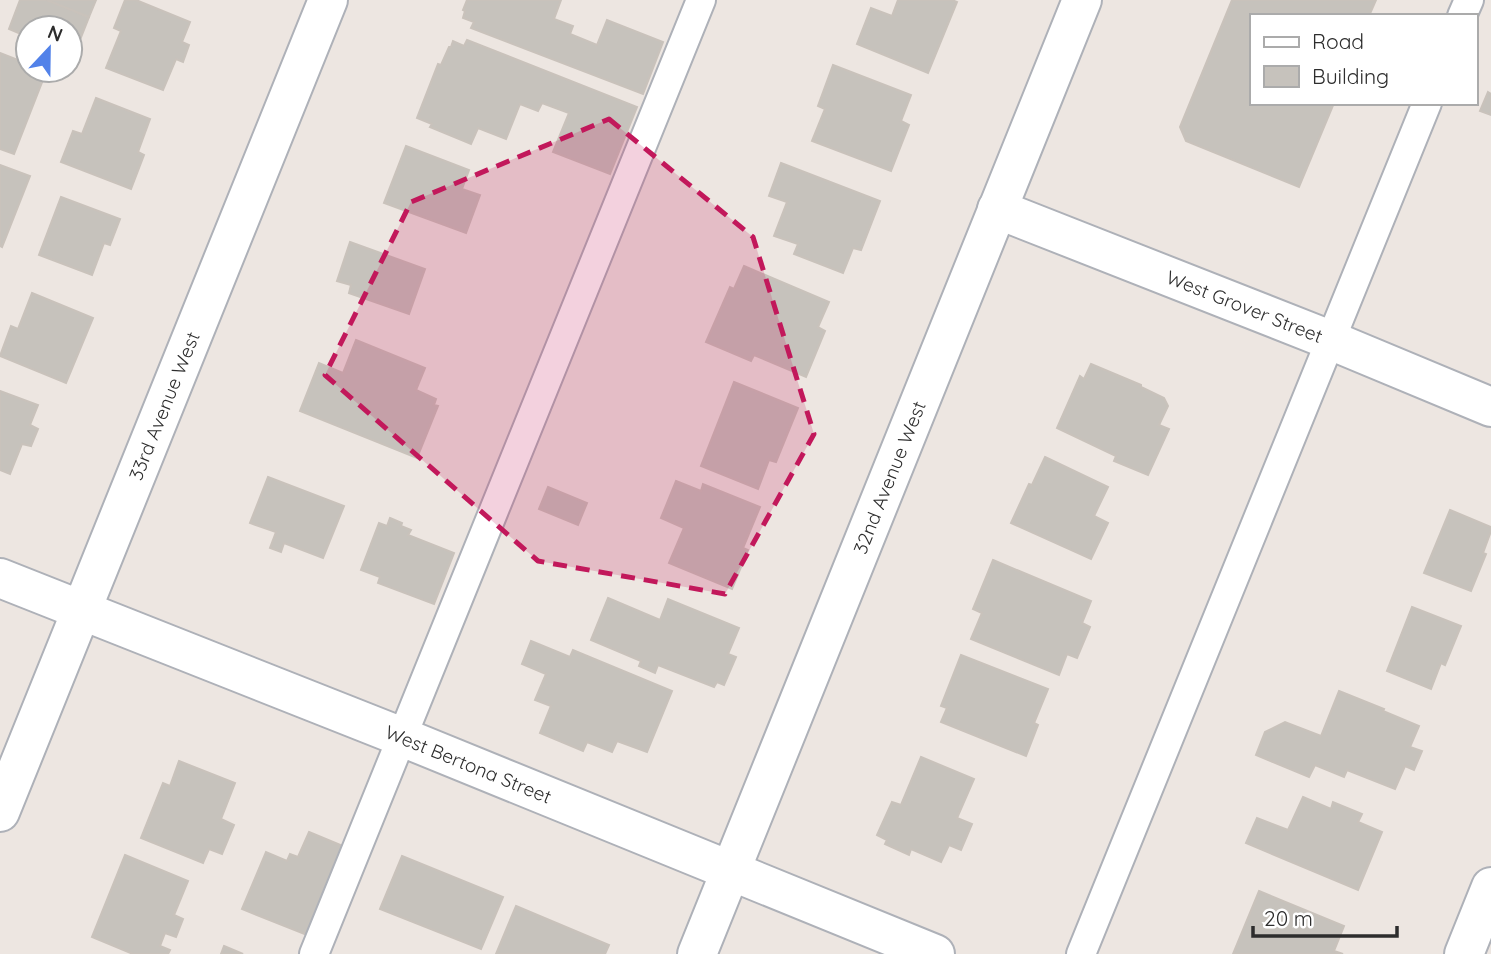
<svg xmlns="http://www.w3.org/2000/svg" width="1491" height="954" font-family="Quicksand,sans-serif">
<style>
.building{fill:#c6c2bc;stroke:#c9c2bb;stroke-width:2}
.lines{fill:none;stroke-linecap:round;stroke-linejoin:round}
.lane-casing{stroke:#aeb1b8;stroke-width:32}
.street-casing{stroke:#aeb1b8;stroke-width:42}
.lane{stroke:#fff;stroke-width:28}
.street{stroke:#fff;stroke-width:38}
.marked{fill:#c2185b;fill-opacity:0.2;stroke:#c2185b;stroke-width:5;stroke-dasharray:14 9;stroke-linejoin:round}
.labels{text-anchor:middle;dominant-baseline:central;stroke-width:6;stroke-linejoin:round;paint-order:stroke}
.street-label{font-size:19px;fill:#2d2d2d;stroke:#fff}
</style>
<rect width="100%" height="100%" fill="#ede6e1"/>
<g class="building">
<path d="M20,0h27l42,17 -15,38 -4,-1v-26h-42v9l-19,-8z"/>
<path d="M47,0h49l-7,17z"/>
<path d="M125,0h11l54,22 -8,20 7,3 -6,17 -7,-3 -13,31 -57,-22 15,-37 -7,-3z"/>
<path d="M467,0h94l-7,19 19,7 -3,8 27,11 10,-25 56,22 -20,52 -172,-66 3,-6 -11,-4 2,-7 -2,-1z"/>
<path d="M898,0h54l5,2 -29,71 -71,-29 14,-36 21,8z"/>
<path d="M1232,0h144l-7,16h-118v87h83l-35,84 -113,-46 -6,-14z"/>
<path d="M467,40l170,67 -27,67 -57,-22 16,-39 -27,-10 -4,8 -18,-7 -14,35 -28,-11 -7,16 -41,-17 2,-3 -15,-6 21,-54 3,1 8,-18h2l2,-6 11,5z"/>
<path d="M0,53l28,11v6l18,2 -32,82 -14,-5z"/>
<path d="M833,65l78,30 -10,26 8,4 -18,46 -79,-30 13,-32 -7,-3z"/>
<path d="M1488,92l3,2v21l-11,-4z"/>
<path d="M96,98l54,21 -12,33 6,3 -13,34 -70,-27 12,-31 9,3z"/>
<path d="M406,146l63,24 -7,19 18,6 -14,38 -82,-30z"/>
<path d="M781,163l99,38 -19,49 -8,-2 -10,25 -49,-19 4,-10 -24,-8 13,-34 -18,-6z"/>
<path d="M0,165l30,11 -28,71 -2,-1z"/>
<path d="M61,197l59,22 -10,26 -6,-2 -12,32 -53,-20z"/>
<path d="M350,242l75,27 -16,45 -60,-21 2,-8 -14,-4z"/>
<path d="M744,266l85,36 -11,25 7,4 -19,46 -52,-22 -3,6 -45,-19 24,-55 4,2z"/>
<path d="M32,293l61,25 -27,65 -66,-27 11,-30 7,3z"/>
<path d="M356,340l69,28 -9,22 20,9 -2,6 4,1 -21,52 -117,-47 19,-48 24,10z"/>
<path d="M1091,364l50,21v2l23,11 4,8 -9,19 10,4 -21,46 -34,-14 2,-5 -59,-28 23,-52 4,3z"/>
<path d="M734,382l64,26 -22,54 -7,-2 -11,29 -57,-23z"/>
<path d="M0,391l38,14 -8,20 8,4 -7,17 -9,-2 -12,30 -10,-4z"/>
<path d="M1045,457l63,30 -14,29 14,7 -17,36 -80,-36 18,-39 3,1z"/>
<path d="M268,477l76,29 -21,52 -39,-15 -3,9 -11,-4 6,-16 -26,-9z"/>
<path d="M676,481l25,10 2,-7 57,23 -17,41 5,2 -16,39 -63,-26 15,-35 -23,-10z"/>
<path d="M548,487l39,16 -9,22 -39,-16z"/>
<path d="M1450,510l41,17v4l-8,22 3,1 -15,37 -47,-18z"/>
<path d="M390,518l12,5 -1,3 10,4 -3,5 46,18 -20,51 -56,-21 2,-6 -19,-7 18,-47 8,3z"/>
<path d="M993,560l98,41 -9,22 8,4 -13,31 -10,-4 -8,21 -88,-36 11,-26 -9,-4z"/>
<path d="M608,598l52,22 8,-21 71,29 -11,26 8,3 -12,28 -7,-3 -3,5 -56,-22 -3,8 -16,-7 2,-5 -50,-21z"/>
<path d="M1412,607l49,19 -16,39 -4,-2 -10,26 -44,-18z"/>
<path d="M531,641l39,16 3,-7 99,41 -25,61 -30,-11 -5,11 -25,-10 -4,9 -43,-18 11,-27 -16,-6 11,-26 -24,-10z"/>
<path d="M961,655l87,34 -14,34 4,2 -12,31 -85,-34 6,-14 -6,-2z"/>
<path d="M1339,691l45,18 -1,2 36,15 -9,21 12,4 -8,19 -9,-4 -10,23 -48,-19 -3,7 -29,-12 -6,12 -53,-22 9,-23 20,-10 36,14z"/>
<path d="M921,757l53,22 -17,39 15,6 -11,26 -12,-5 -8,17 -30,-13 -2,6 -24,-11 2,-4 -10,-5 15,-33 9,3z"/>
<path d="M179,761l56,22 -14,36 13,6 -12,29 -13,-5 -6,14 -62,-25 22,-55 7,3z"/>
<path d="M1303,797l28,12 2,-7 29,12 -4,8 24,10 -24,58 -112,-47 11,-25 31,12z"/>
<path d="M309,832l34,14 -36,89 -65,-26 24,-57 21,9 3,-7 8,3z"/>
<path d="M125,855l63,26 -14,34 9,4 -7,18 -11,-4 -5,13 10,4 -2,4h-35l-41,-17z"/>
<path d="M402,856l101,41 -22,52 -101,-40z"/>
<path d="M1259,891l85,35 -10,25 9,3h-110z"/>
<path d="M516,906l93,39 -4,9h-109z"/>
<path d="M224,946l19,8h-22z"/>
</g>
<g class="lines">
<g class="lane-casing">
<g id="lane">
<path d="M1462,16l7,-16"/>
<path d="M314,954l387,-954"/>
<path d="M1081,954l346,-851"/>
</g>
</g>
<g class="street-casing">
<g id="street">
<path id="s1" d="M997,209l333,131 161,67"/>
<path id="s2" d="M0,578l402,159 533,217"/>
<path id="s3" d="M0,812l328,-812"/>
<path id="s4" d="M697,954l385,-954"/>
<path d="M1464,954l27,-67"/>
</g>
</g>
<use href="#lane" class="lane"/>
<use href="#street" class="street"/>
</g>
<path class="marked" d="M609,119l144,118 61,197 -89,160 -187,-33 -213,-186 86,-173z"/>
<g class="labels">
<g class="street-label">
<text stroke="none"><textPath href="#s1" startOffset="266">West Grover Street</textPath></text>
<text stroke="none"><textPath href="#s3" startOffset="438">33rd Avenue West</textPath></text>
<text stroke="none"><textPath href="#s4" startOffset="514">32nd Avenue West</textPath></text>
<text stroke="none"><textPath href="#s2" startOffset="504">West Bertona Street</textPath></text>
</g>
</g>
<rect x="1250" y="14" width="228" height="91" fill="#ffffff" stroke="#ababab" stroke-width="2"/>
<rect x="1264" y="37" width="35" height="10" fill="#ffffff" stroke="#ababab" stroke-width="2"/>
<text x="1312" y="49" font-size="21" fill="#2d2d2d">Road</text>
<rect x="1264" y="66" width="35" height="21" fill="#c6c2bc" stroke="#ababab" stroke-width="2"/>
<text x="1312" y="84" font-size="21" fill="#2d2d2d">Building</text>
<g transform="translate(49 49) rotate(22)"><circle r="33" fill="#ffffff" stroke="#ababab" stroke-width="2"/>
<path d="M0-5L12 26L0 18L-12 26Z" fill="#5282e9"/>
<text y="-10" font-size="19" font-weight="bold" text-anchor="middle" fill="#2d2d2d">N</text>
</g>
<path d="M1253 926v10h144v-10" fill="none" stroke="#2d2d2d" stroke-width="3.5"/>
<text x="1264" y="926" font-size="21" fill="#2d2d2d" stroke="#ffffff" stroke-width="5" paint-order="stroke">20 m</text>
</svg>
